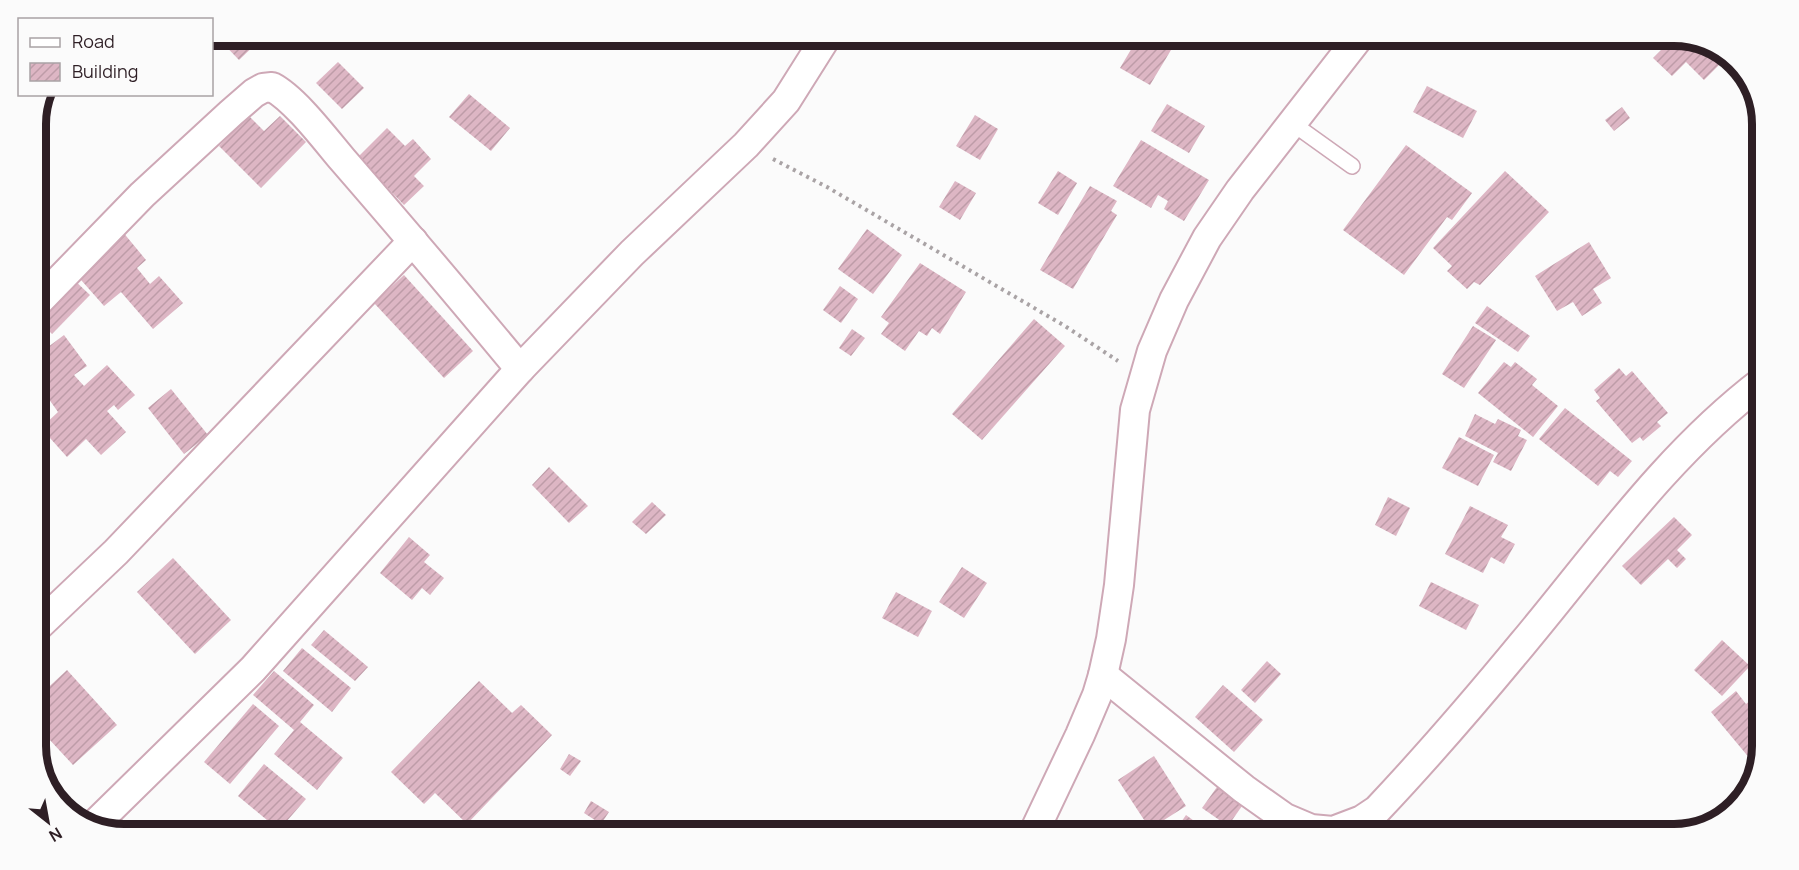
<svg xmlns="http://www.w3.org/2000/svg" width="1799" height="870" font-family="Manrope,sans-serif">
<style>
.building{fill:url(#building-hatch)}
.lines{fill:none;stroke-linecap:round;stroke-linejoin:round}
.lane-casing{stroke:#cea8b6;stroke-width:18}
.street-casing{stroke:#cea8b6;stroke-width:32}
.path{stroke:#a9a3a5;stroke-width:4;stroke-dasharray:3 4.5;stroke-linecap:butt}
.lane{stroke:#fff;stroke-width:15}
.street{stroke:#fff;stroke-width:28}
.rim{fill:none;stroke:#2e1f25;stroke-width:8}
</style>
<defs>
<pattern id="building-hatch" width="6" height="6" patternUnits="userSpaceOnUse" patternTransform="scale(1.5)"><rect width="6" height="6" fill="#ddb6c4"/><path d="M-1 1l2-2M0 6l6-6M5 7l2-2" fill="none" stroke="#be9ca8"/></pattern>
</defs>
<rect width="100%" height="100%" fill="#fbfbfb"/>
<g class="building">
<path d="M216,36h48l-25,24z"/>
<path d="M1139,36h20l15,9 -24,40 -30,-17z"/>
<path d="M1526,36h18l-9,12 -12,-8z"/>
<path d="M1651,36h24l38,9 14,12 -23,23 -18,-18 -14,14 -19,-18 10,-10z"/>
<path d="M338,62l26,26 -22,21 -26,-26z"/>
<path d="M1427,86l50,25 -14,27 -50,-26z"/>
<path d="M469,94l41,34 -19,23 -42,-34z"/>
<path d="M1167,104l38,22 -16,27 -38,-22z"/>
<path d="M1622,107l8,11 -16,13 -9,-11z"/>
<path d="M975,115l23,14 -18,31 -24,-14z"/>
<path d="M249,116l15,15 16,-15 26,26 -45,46 -42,-42z"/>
<path d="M387,128l18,18 8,-7 18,20 -17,17 10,10 -20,19 -46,-48z"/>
<path d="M1141,140l68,40 -25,41 -20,-12 4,-8 -10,-6 -7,13 -38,-22z"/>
<path d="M1406,145l66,48 -20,27 -5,-3 -43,58 -61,-45z"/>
<path d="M1058,171l19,12 -19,32 -20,-12z"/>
<path d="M1505,171l44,41 -69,73 -6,-3 -7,7 -20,-18 5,-5 -19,-18z"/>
<path d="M955,181l21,12 -16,27 -21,-13z"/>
<path d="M1090,186l27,15 -6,10 6,4 -44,74 -33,-19z"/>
<path d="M867,229l35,26 -29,39 -35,-25z"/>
<path d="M122,231l24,29 -9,8 13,16 9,-8 24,27 -30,26 -32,-37 -17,14 -30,-34z"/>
<path d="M1589,242l22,36 -18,11 9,14 -20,13 -9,-14 -16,9 -22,-35z"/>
<path d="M920,263l46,29 -26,42 -8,-6 -5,8 -8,-5 -14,20 -24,-17 8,-11 -8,-6z"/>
<path d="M404,275l69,76 -29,27 -70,-75z"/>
<path d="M72,278l18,17 -38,39 -16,-16v-3z"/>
<path d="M840,286l18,13 -17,24 -18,-13z"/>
<path d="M1487,306l43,30 -12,16 -43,-29z"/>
<path d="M1034,319l31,27 -83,94 -30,-26z"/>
<path d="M1473,326l23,14 -32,48 -22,-14z"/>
<path d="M852,329l13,9 -14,18 -12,-8z"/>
<path d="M64,335l23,31 -13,9 10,11 23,-21 28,30 -17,15 -4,-5 -7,6 19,21 -25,23 -15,-16 -19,18 -26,-29 17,-16 -22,-31v-25z"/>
<path d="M1504,362l7,5 4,-5 22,17 -5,6 26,21 -25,31 -55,-44z"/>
<path d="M1619,368l7,8 6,-5 36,42 -11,9 4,4 -18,15 -3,-4 -8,6 -36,-42 4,-3 -6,-8z"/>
<path d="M171,389l37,46 -24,19 -36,-46z"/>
<path d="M1565,408l67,53 -14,16 -8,-6 -12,15 -59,-47z"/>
<path d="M1475,414l20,10 3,-5 23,11 -3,6 9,4 -16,31 -18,-9 5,-9 -33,-17z"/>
<path d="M1459,437l35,18 -16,31 -36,-18z"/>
<path d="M549,467l39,39 -19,17 -37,-38z"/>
<path d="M1388,497l22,11 -14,28 -21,-11z"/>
<path d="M652,502l14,13 -20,19 -14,-12z"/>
<path d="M1470,506l38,19 -7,12 14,7 -11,20 -13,-7 -8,16 -38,-19z"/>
<path d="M1674,517l18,18 -15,15 9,9 -9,9 -9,-9 -27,26 -19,-19z"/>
<path d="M409,537l21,18 -6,7 20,16 -14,17 -8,-7 -10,12 -32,-27z"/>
<path d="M173,558l58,62 -36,34 -58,-62z"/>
<path d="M962,567l25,16 -23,35 -25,-16z"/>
<path d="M1431,582l48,23 -13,25 -47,-24z"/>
<path d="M896,592l36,19 -14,26 -36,-19z"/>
<path d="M324,630l44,37 -13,14 -44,-36z"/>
<path d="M1722,640l28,26 -28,30 -28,-26z"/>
<path d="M302,648l49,40 -19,24 -49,-41z"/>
<path d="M1267,661l14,13 -26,29 -14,-13z"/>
<path d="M67,670l50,55 -44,40 -37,-40v-14l9,-8 -6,-7z"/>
<path d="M274,671l40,34 -14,17 43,36 -26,32 -43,-36 20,-24 -41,-35z"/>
<path d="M479,681l33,32 9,-8 31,30 -85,89 -32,-31 -11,11 -33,-32z"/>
<path d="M1223,685l40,35 -29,32 -39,-35z"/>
<path d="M1736,691l10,13 11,-9 6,7v44l-1,5 -11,9 -40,-48z"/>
<path d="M253,704l26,22 -49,58 -26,-22z"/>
<path d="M569,754l12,7 -11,15 -10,-7z"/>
<path d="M1154,756l32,50 -36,23 -32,-49z"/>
<path d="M264,764l42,35 -27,31 -41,-34z"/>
<path d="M1217,787l25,19 -14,20 -26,-18z"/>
<path d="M591,801l18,11 -8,12 -17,-11z"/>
<path d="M1186,815l26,19h-39z"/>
</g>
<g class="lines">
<g class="lane-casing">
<path id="lane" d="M1292,123l60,43"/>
</g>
<g class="street-casing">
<g id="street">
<path d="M36,304l106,-109 89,-82 23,-20 9,-5 9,-1c23,12 53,52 70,72 60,69 119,139 178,210"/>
<path d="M36,628l80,-76 297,-311"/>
<path d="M1103,675l141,114 41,29 26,11 22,2 29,-11 15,-10c51,-54 100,-111 147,-168 75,-90 144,-189 239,-261"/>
<path d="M92,827l161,-158 267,-300 112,-116 114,-108 40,-44 41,-65"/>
<path d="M1033,834l47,-99 17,-40 6,-20 8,-36 8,-54 16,-175 17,-59 22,-51 33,-62 33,-48 120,-154"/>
</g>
</g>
<path class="path" d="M773,159l54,28 238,139 53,35"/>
<use href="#lane" class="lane"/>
<use href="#street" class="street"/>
</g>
<path d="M0 0H1799V870H0ZM124 46H1674A78 78 0 0 1 1752 124V746A78 78 0 0 1 1674 824H124A78 78 0 0 1 46 746V124A78 78 0 0 1 124 46Z" fill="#fbfbfb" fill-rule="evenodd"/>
<path class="rim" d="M124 46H1674A78 78 0 0 1 1752 124V746A78 78 0 0 1 1674 824H124A78 78 0 0 1 46 746V124A78 78 0 0 1 124 46Z"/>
<rect x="18" y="18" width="195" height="78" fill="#fbfbfb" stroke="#a9a3a5" stroke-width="1.5"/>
<rect x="30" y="38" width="30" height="9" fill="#ffffff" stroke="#a9a3a5" stroke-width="1.5"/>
<text x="72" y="48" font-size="18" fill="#2e1f25">Road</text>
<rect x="30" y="63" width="30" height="18" fill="url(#building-hatch)" stroke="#a9a3a5" stroke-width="1.5"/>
<text x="72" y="78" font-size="18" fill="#2e1f25">Building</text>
<g transform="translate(48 822) rotate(149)" stroke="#fbfbfb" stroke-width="4.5" paint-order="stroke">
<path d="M0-4.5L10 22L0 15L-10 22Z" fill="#2e1f25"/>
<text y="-9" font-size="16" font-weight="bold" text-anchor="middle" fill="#2e1f25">N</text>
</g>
</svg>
